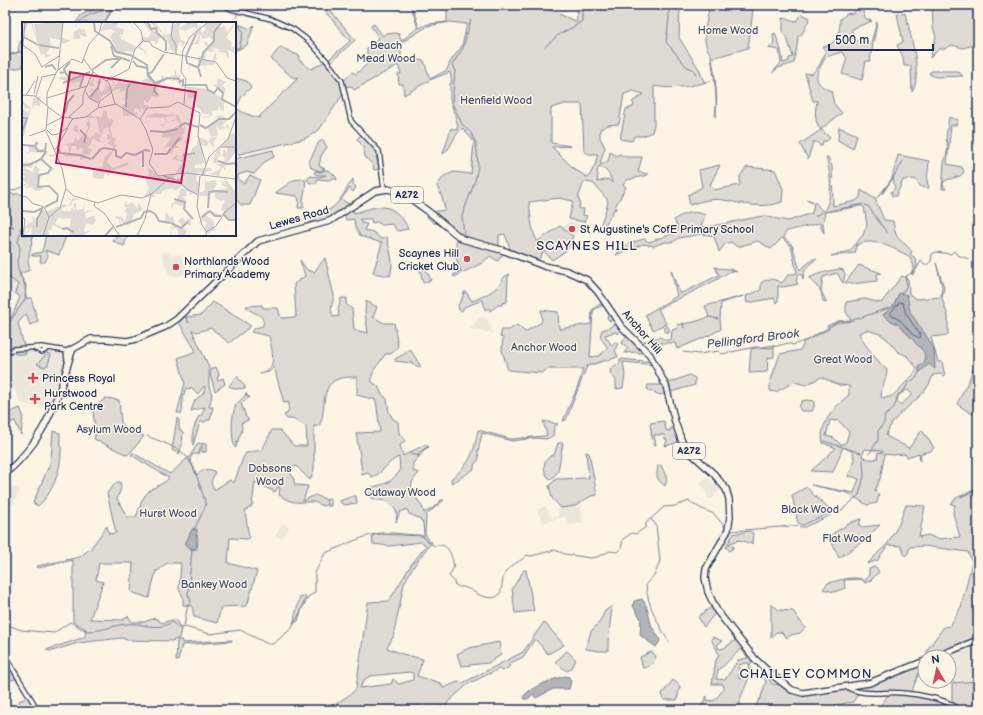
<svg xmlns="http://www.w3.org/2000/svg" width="983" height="715" font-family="'Balsamiq Sans',sans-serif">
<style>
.built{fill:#ece7dc}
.green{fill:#dfdbd4;stroke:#7d8599;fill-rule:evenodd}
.water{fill:#b2b4b8;stroke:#767f94}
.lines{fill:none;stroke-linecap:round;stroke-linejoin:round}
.shore{stroke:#576482;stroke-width:1}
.stream{stroke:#767f94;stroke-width:1}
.secondary-casing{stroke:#1b2f5e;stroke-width:6}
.highway-casing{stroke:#1b2f5e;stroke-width:8}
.secondary{stroke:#fcf5e5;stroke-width:3.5}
.highway{stroke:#fcf5e5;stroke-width:5.5}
.poi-dot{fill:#d1495b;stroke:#fcf5e5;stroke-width:1.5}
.labels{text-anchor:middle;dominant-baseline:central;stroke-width:3;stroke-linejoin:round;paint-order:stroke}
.shield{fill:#fcf5e5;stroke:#5e6a86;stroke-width:1}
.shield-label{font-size:10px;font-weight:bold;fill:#1b2f5e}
.park-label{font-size:11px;fill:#425176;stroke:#fcf5e5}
.street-label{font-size:11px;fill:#1b2f5e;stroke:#fcf5e5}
.poi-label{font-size:11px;fill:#1b2f5e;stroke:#fcf5e5;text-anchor:start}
.water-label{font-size:12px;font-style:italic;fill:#485779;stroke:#fcf5e5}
.quarter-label{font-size:13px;letter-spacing:1px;fill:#1b2f5e;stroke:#fcf5e5}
.inset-river{fill:none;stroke:#b2b4b8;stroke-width:2}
.inset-road{fill:none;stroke:#a2a6af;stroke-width:1}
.view{fill:#c2185b;fill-opacity:0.15;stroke:#c2185b;stroke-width:2}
.inset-edge{fill:none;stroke:#1b2f5e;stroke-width:2}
</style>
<rect width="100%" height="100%" fill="#fcf5e5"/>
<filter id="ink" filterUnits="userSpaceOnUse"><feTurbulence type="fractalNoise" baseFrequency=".025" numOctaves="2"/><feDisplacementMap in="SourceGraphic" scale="8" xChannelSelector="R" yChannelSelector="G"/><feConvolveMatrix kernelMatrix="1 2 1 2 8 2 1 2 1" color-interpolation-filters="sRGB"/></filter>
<g filter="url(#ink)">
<g class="built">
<path d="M569,221l13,3 -8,11 -11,-8z"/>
<path d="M165,251l7,5 8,-2 9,20 -19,3 -9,-24z"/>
<path d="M5,275l12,9 -5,15 -7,-4z"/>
<path d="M480,316l7,2 6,15 -23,-4z"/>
<path d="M34,348l5,4 2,4h2l4,-5 15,2 4,9 -7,25 -10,23 -28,-7 -10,-19 -6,1v-32z"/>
<path d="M706,477l14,10v4l-6,4v2l-6,2 -1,-5 -7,-11z"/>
<path d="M13,486l7,4 -6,14 -5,6 -4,-1v-16z"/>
<path d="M581,505l2,18 -15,2 -3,-7 -4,-1 -18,6 -6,-13 9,-4 6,12 6,-2 -1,-6 4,-2z"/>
<path d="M283,523l6,4 -7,12 -7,-3z"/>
<path d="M978,642v39l-26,2 -2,-2h-12h11v-24h-7z"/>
</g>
<g class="green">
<path d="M326,5l29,35 -25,23 -3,-2 23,-20 -28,-33z"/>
<path d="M404,5h13l-5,1 7,22 9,-4 19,-2v-17h92l38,17 -1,-17h104l-1,33 20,31 5,13 7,-1c-19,5 -38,9 -57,5v39l-2,7 -9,4h-9l-2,5 -12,-2 6,-30 7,-2 1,-3 -2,-2 12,-8 -11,-3 -9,3 -5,30 -11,1 -8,4v9l5,9 -5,16 1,2 7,-4 2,-9 7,4 2,-2 7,3h16l-4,15 10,2v1l-21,5 -4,5 3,2 -11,20 1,1 -1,2v-2l-11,19h-4l8,-24 -1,-4 -14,-16 -9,-1 -6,16 2,4 -1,7h5l-1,6 4,1 -3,6 -15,-3 4,-18 -14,-3 -30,4c2,16 2,34 13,46l-4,-7 22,-15 13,10 -6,14 -15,10 -8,-9 -7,11 -26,-11 -6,-17 -6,1v14l6,2 -7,10 -8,-5 -8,7 -28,14 -1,-2 8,-4 -5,-13v-24l-11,-10 -11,-1 -7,-6 2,-5 16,-2c-1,-8 -4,-16 -8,-24l7,-10 10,-4 17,2 3,-32 -11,-14c-12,9 -9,18 -20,26l8,-26 6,2 1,-5 -8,-25v-17h2l-2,-11 -20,8 -26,15 -1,-11h-4l-1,-10h3l-3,-9 -44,25 -3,-4 -6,1 -2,-5 9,-10 4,2 17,-15 -6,-5v-6l12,-10 -8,-12 3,-2 9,12 4,-4 3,2 4,-1 5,1 2,7 17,-13 -7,-22zM450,22l17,2 -5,22 -12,16 -3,8 -17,9 -6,-18 -10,-2 -13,4v-20l27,-17zM565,104h17l2,47 5,3h9l-3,11 -7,13 -15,-10 -21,-21 19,-1 -20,-3v-35zM599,166c8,5 11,7 13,17l-4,-4 -11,3 1,-7 -1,-3z"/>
<path d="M710,5h19l24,5 -5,38 -36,10c3,19 6,37 4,57h1l-2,2c3,-19 -1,-40 -4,-60l1,-1c-13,-14 -5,-35 -2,-51z"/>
<path d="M857,5h6v7l3,7 6,2 -20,8v16l6,-5 3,1 1,4 9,-2 6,-21 -7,39h-4l-4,19 -20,-6 5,-16 -5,-6 -16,5c-10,17 -16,25 5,34l3,13 8,9 -21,16 9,9 -3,3h-4l-1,5h-2l-3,-4h-4l-5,17 -8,-15 21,-14c-7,-6 -6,-21 -4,-29h-4l-8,-28 7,1 7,-8 7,-14 -3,-5c14,-3 17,-14 17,-28l8,-6 5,1z"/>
<path d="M932,5h46v39l-15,4 -11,-3 -8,4h-5l-9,9 6,-21 -3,-10z"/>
<path d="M108,7l3,2 -6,14h-29l5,-8 12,-5z"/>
<path d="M905,13c5,20 18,62 7,79l-1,-26h-7l-1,-9 -6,-12 6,-3 -6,-28z"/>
<path d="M802,14l8,4 -8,16 -4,2c0,9 -3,17 -4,27l-16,5 -6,5 9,-10 -2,-13 -11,-2 6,-4 -1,-10 2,-1 6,17 2,13 6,-2v-3l4,-1 -6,-19 -4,-5v-15l14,3z"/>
<path d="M241,25l9,4 4,-4 -7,20 -12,6v-22z"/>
<path d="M23,39v28l-18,3v-17l4,2 9,-3 2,-10z"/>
<path d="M280,47l20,9 -2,3 13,10 15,-8 14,19 3,14 -24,36 -15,9 -69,16v-77l12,3 4,6 -9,9 -6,12 8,5 14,5 40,-40 -6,-1 -21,-18z"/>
<path d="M931,71h27l5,5 -27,1 -7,-3z"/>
<path d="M949,117l9,3 -2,5h-5l-4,39 15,3 2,5 -4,4 -16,5 -1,4 3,4h-4l2,-26 4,-15 -2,-10z"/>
<path d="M839,127l18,8 -4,14 -15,-9z"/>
<path d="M362,134l17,17 -3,6 4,12 -6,1 -1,-5 -8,-8 -1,-9 -7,-9z"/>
<path d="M323,140l4,7 -6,9 -2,10 6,3 -5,2 -9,-3 -2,-6 10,-20z"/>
<path d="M273,150l1,7 -8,4 -12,13 -7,-2 -9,3v4l6,5 6,-9 10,5 -10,25h-9l-6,-7v-39z"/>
<path d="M898,155l31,6 -2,20 2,7 -8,-1 -6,-8 -12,1 -7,16h-4l-1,-4 4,-4 -2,-10 -11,16 10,-16z"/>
<path d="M826,157h2l4,9 1,40 23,-5 4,-4 1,-7 14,9 9,21 9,1c3,24 9,16 19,31l-2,2 5,4 2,7 -4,10 -2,-1 3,-8 -5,-10c-15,-7 -36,-20 -52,-11l-2,8 -24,3 19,-5 13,-16 4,-10 -3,-18 -3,-1 -36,6 -2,11 1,10 -3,-5 -1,-5 -33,8 -4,6 9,8 8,25 13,-11h4c-8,5 -14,10 -14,21l-1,-5 -4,-1 -2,7 2,3 -15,3 -5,-1v15l-2,2 -2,-5 -27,5 -1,-7 15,-6v-7c8,-6 12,-4 21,0l6,-8 9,-2 -6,-27 -9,-8 -11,11 -13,-8 -21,6 -6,-5 -6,2 -6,8 -5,-16 -12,-2 -23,4 -6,4h-8l-11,4 -11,-2 -27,11c6,-10 18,-13 28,-16l5,3 28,-10 1,-4 -4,-8c9,-7 21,-10 31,-5l-4,11 6,1 56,-11 25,5 24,-8 2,-9 -8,-5 9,3 7,9 3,-1c8,-16 6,-36 1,-53z"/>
<path d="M720,165l-10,20 4,5 26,-5v-9l7,-9 28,3 8,19 -1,13c-20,7 -39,2 -58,-2 -12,-2 -23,1 -34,5l-2,-10 14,-8 -3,-17z"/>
<path d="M327,170l3,1 6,6 1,3 -4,-2 -4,2 -12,-1v4h-7l-3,-3 3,-4 9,1 7,-2h-9l-3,-2 1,-2 5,1z"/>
<path d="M302,179h3c3,10 -5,21 -1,29h-6l1,-8 -2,-4 -22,-3 19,-13z"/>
<path d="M353,179v5l3,3 -3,5 -3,-4 -9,11 11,7 2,7c9,-2 20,-7 29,-6 11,0 22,13 25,22l-11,2 -5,-7 -10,1 -5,-3 -5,1 -1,-4h-11l1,4 6,1 -3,6 9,2 8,7 6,-2c2,13 8,25 3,39l-17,-3 9,-30 -22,-7 -5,-10 -1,-7 -8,1 -2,-7 -34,14c2,-17 12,-12 22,-19 7,-4 16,-22 21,-29z"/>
<path d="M5,194h18v27l-3,9 3,5 10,1 -5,25 2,9 -11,4 7,11 -1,13h6l7,24 -8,3 -4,-11 -8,9 8,31h-11l-1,-4 -9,2v-27l5,-4 10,-24 -5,-4 3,-9 -10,-7 -3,-8 2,-44 7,2 -9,-5z"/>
<path d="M46,235l20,1 -7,19 -14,-5 3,6 -3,6h-5l1,-6h-9v-2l10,-2z"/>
<path d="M115,235h13l-4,11 -13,-6 5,-2z"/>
<path d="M325,258l9,38 -3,13 2,8 6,-1 -1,-6 3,-12h6l-1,6 6,5 2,21 14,3 -3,-21 1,-11 11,6 -4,10 11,6h10l4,23 -7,8h-6c-5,10 -15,16 -13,28l6,4 3,7 6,6 2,13 4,7 5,3 1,11 6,8 -5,4 3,11 23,-12 3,3 -10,5 -1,6 -5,5v8l6,2c-19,18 4,26 5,40l9,-5 8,-8h3l-18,15 -1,18 4,8 3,1c-11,14 -21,26 -28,42l-11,53 -6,11 15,6 21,5 -6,17 24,7 2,5 15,-6 5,1 60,-31 21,-30 20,23 -16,9 -13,-15 -12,18 -15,7 2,2 -7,5 -4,-2 -31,15 -20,18 -4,8h-5l3,-4 -12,3 -4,-1 -1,2 -7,-5 -7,3 2,2h-86l25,-17 4,-4 12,-87 21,-1 22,-36 15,-19 -1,-2 -4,-2 -31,4 -17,-2 -1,-8 5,-2 47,2 -1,-13 -4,-5 -10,-4 -2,-5 -7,3 -4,10 1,-9c-10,-19 -13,-8 -29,-17l-2,-7c17,-6 21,-2 34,-18l-1,-14c-12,4 -15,16 -27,20l-4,-4 -6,2 -2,-19 -4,-23 24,-1 -4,-32 -19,-5v-18c-6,0 -13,0 -19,2 -19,6 -11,34 -19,47h-5v44l-4,10 -14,-14 -8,4 5,7 2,8 13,1 -5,15 12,-6 10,4 2,3v-3h4v7h-4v-3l-3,3c-6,-1 -5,-4 -14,-4 -14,0 -18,2 -31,-7l1,-7 -2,-1 -3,5 -20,-10 -3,24 -7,5 4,26 -1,2 -18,-1 -2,25 29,8 -10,35 -26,1 -4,16 -23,-6 -2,-11 -9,-1v-8l-4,-8 2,-26h-14l-9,8h-2l-7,27 -18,-6 2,-29h-34l-3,17 7,2 -13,37 33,1 5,-4 4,6h12l11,-4 7,5 13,-4 6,10 -2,9 -7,3 -45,-1 -5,-2 -44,5 -26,8 -6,-1 39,-13 1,-8 -13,-7v-62l-35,8 -1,-2 43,-9 11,-9 16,-22 2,8 7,-1 -9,-40 10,-11h3l1,6 -4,11 10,18h9c4,-9 5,-18 12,-25 6,-6 15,-7 21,-14l-38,-23 2,-2 37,21 20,-18 8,-13 8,1v8h-4v-7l-4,9h-5l-3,5 7,16c6,-5 11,-8 18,-3l-4,10 3,8 16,-10 4,3 9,-25 3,-5 16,-3 10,-20h8l14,16h13l-1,-20 -13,-7h-6l-3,-4 4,-2 1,-11 -5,1 -10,-36 -5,5 -9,2c3,-3 6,-2 9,-5 7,-6 2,-24 0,-33l-18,-4 4,-4 8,-2c3,-14 -12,-11 -17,-20l16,-1 1,3h15l3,10 15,-1 -2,-33 11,-8 -5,-16 7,10 7,2zM194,529c5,7 4,12 3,20l-5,1 -6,-6 4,-11zM409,672l4,1v7l-14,4 -6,-5 -2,5 -31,4 4,-8 6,-4z"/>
<path d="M936,263l8,24 -2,12 6,17v19l-17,2 7,25h4l3,14 -5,-2 -7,1c-7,26 -40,35 -47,61l23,12 13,-18 12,18 -3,3 -10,2 -1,8 -1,-8 -12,4 -2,-3 -12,1 -8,-1 -5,25 -5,11 4,4 -2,9 -10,2 -19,-12 -37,-8 43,8 5,-14 -8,-3 -3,1 6,-17 -1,-8 -10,-5 -10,25 -22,-1 25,-23 -13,-5c-5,-18 12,-37 26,-48v-9l-10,-1 -18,-8 -15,8 -12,-3 -18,10 -6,-1v-8l10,-29 20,-4 3,-4v-4l26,-13 -2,-3 11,-5 13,-1 -5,-8v-10l19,-3 16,4 21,-27 6,3 1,15 8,5 24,-2 1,-11zM867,330l13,4 7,5 11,13 8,3 11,13c-3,7 -6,9 -11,14 -8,8 -13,18 -25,15 0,-9 6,-18 6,-27 -7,-6 -26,-29 -28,-37zM907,390l6,4 -11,10h-3l-3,-5 4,-5zM830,420l9,1 10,11 -3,10 -5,3 -7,-7 -8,-2zM865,449l18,2v2l-5,-1 -1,7h-10l-5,-3z"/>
<path d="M859,265l22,8 -4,1v7l-26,3 -6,-1z"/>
<path d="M424,266l7,14 -8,3 -3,-14z"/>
<path d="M715,267c7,3 15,0 22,5l-7,-1 -12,8 -60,30 11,20v3h-4v-8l-12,6 -8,-15 32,-19 -6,-26 9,24 39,-19z"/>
<path d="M840,269l3,1 2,5 -2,8 -6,-10 -14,4 -2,14 6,12 -4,-2 -2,-10 -12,-13c10,-5 19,-7 31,-9z"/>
<path d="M510,274l-2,3 -1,25 -5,1v2h-4l-8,6 -1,-3 -4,2 -2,-10 -19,7 -2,4 -3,-1 -1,-5 4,-6 2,-7h2l6,9c8,-3 19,-8 25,-14 6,-6 4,-10 13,-13z"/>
<path d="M743,296l-22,7 -1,16 1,10 -11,6 -33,14 -2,-6h-18l-2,-3 -12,2 17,-5 5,3h6l1,-10 6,-2 -1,-3 17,-3 15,-5 -4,-11z"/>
<path d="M213,302l38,24 -22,17 -18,-15 -14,4 -5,-2 17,37v19l3,9 -3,12h4l-3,13h-3l-2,2h-5l-7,23v-14l5,-14 3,-1 4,-9 -14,4 4,-11 8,-6 2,-5 -1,-3 -6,8 -7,-7 -1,2 -4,-1 -3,9 -1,16h-5l8,-30 -7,-25 18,-7 -19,-32 6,-6 6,10 -3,-6 15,-2z"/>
<path d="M600,304l4,1 -9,4 -2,3 -3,45 9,-1 9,-8 -8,-11 2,-7 7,-2 7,-6 -3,-3 -3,2 -3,-3 3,-8 11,16 -3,8 -3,-2 -10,3 7,11 3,-4 3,1 -3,7 3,7 -31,9 -21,54 -3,1c7,-18 16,-34 20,-52h-35l-6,4 -34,-3 -6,-20 1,-12 -3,-1 2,-7h7l8,-5 8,7 17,-10 -1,-12 17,2 1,17 32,-5 1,-14z"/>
<path d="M627,335l23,20 -14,-3 -12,1 4,-5 -6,-5z"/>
<path d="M774,345v12l-6,1 -1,14 -18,1 2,-24z"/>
<path d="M410,349l10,16v3l-8,-5 -17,-2v-2l11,-6z"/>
<path d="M48,353l3,1 -3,11 -4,2 -7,-3z"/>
<path d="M620,359l35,3 1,3 -33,-3 2,13 -2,13 -7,1v-9l-6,-7 1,-5 9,-5z"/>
<path d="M975,364h3v46l-6,4 -15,-10 12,-24z"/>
<path d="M216,367l3,7 -2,6 6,-2 2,6 -10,7 -5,-17 2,-5z"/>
<path d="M689,375l6,3v7l-35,10 -13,-6 1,-4h16z"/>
<path d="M237,376l9,12 -11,1 -6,-3z"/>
<path d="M246,393l1,3 3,1 -9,6 5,14 3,3 -8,3c3,8 -2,11 -3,19l-2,-1 1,4 -2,3c-4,-10 -4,-33 1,-43 3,-5 8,-6 10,-12z"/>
<path d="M106,398l13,2 2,22 7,10 16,4 -13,16 -4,3 -33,-16 1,-3 -2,-28z"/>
<path d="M806,400l8,1v6l-2,4h-11l-2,-4 3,-6z"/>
<path d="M20,408l3,7 -2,20 -6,-14 -10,4v-11z"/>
<path d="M177,418l2,2v9l4,3 -1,13 -3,9 -7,-4z"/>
<path d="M543,421l15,3 -4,3 -1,9 -7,3 -11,-1 -23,3 -30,-8 -4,19 1,7 -5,6v4c-8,5 -14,10 -23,14v-4c20,-17 22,-23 27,-49l33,9 33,-3 3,-1z"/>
<path d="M664,421l2,9 4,1 1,-3h6l5,13 -17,5 2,-6 -2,-1 -1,-4h-10l2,10h-3l-3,-22z"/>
<path d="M53,431l7,2c-1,7 2,13 1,19 0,19 -9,42 -23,54l-5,-3 18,-42z"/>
<path d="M558,443h5l-5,28 -7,9c-10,-8 -9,-22 3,-25z"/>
<path d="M586,452l3,1 8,42 -6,1 -16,10 -14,2 -9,-10 -3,-12 7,-7 33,-1z"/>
<path d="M661,465c3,8 8,13 4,21 -9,-7 -9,-10 -7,-20z"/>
<path d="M807,487c7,11 18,15 25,25l-29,13 -5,-2 -6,-28z"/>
<path d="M978,488v151l-49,18 -3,-3 3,-7 15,-20 6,-1 11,-19 11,-45 -4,-10 -44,-6 -14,1 -2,6 -3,3 -4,-10 -13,-1 -8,11 -2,4 -11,4 21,-21 11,-19 7,-19 19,1 -6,31 9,-2 9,4 23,-2 -7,-24 2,-8 -4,-1 5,-6z"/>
<path d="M353,496h3l1,7 -13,2 -3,-2 -1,-2z"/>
<path d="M861,519l-2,6 3,2 18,-2 -18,17 -23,16 -10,-22 23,-14z"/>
<path d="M749,531l4,2 -1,11 -13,-4 -9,3 -1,2 5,2 -4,4 -4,-4 7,-13z"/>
<path d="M874,567h2l3,5 -9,9 -5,2 -3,-4 -18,1 1,8 -11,4 -11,-3 5,-6c10,-2 28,-9 37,-2l4,-6v-6z"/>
<path d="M524,570h2l8,41 -19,2 -3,-24z"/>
<path d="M300,596h6l-8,25 -5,3z"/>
<path d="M771,604l8,6 14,1 12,17 -5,5 -9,2 -4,3 -6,-6h-5l-5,6z"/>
<path d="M612,606l-4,36v9h-9l-13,-2 5,-18 8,-8 6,-12z"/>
<path d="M711,607l4,6 -11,14 -6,-10z"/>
<path d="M713,637l9,4 -5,4 2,4 5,-1 13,-9 16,21c-4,3 -3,13 -5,19 -2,10 -12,21 -6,31h-44l-1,-1 3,-1 7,-12v4l7,1 10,-12 -1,-5h-11l4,-24 3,-6 -8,-15zM741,649l7,9 -10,2 -13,20 -9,-1 2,-9c9,-6 14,-14 23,-21zM745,663h4v8l-4,6 -6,2v-14z"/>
<path d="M177,640h5v3l50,-3v1l-50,4 -4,16h-2z"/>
<path d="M499,642l2,13 -13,8 -27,3 -4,-12 12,-6z"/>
<path d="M567,651l9,9 -5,9 -4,2 -12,-9z"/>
<path d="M651,652l5,4c-1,6 -7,11 -13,12l-3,-11z"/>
<path d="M5,656l14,23 -14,1z"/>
<path d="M923,663l-12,30 -48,-2 -15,-4z"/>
<path d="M758,664l9,9 4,10 5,2 4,-2 18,12 46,-8 15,5 -6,10 -18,3 -2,5h-80l8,-13 5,-16z"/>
<path d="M673,680l7,6 -3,14h-13l-2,-6z"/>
<path d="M978,681v29h-18l-8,-8v-19z"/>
<path d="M28,693l10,17h-17l1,-4 -4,-1 2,-5h3z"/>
<path d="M889,694c17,0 56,4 69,16h-81z"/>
</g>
<g class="water">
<path d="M899,293l8,2 3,17 21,31 3,6 1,20 -6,-5 -10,9v-7l6,-5 -1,-9 -26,-28 -9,-4 -6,-5 11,-10z"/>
<path d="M193,528l1,2 3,-1 -1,12 1,3 -2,5 -5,-1 -5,-4z"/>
<path d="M642,599c6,6 7,20 10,28 3,5 7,9 8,14l-4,6 -16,-12 1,-16 -8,-13 1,-5z"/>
<path d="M566,676l3,1 2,4 -2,8h-16l-17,9 -3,-4 -5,5h-4l-1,-2c8,-11 30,-18 43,-21z"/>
</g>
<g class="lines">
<path class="shore" d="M900,302l3,1 3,11 15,22 -1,2 -7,-3 -12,-14 -11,-7z"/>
<g class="stream">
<path d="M669,5v13l-3,24 21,25 6,2 3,5"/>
<path d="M240,9v-4"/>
<path d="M236,17l2,-5"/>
<path d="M78,23c14,-14 30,-11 46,-18"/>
<path d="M104,23l7,-10 1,-5"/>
<path d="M545,47l13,-12 17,-9 7,-5v-16"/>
<path d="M235,48h4l4,-16 -6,-12"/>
<path d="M5,52l4,3 14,-4"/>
<path d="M5,193l18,-6"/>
<path d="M875,200l18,-22 10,-17"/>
<path d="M865,205l3,1 19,27"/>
<path d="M825,212l38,-8"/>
<path d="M815,216l8,-4"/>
<path d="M464,235l-2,-19 13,-35 3,-15 -1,-13 -1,-10 -5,-10 -9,-9 -10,-21 3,-32 -3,-6 11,-17 8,-28"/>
<path d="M902,293l5,-8 -2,-8 11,-7 5,-9 3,4h3l4,-4 1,-7 4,-2 15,2 3,-3 3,4 12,4"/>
<path d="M709,317l9,2"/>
<path d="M11,320l15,-22 -1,-12 -7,-17 -1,-7 3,-13 -2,-7 5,-20"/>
<path d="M683,323l1,5"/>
<path d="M683,352l16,2 19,-3 4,3 33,-7 15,1 18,-5 5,2 14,-5 31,-18h9l42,-14"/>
<path d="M147,436c12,5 29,10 39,20 9,10 16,36 20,49l-12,25"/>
<path d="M824,441l37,12"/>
<path d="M410,454l10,2 5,-8 3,-1"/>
<path d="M869,454l9,-14v-9l6,-8 1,-8c8,-3 12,-12 13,-20l7,-6 3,-6 8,-5 3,-5"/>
<path d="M961,497l17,-8"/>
<path d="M651,519l5,6 4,36 -5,13 -9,10c1,21 12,39 23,58"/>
<path d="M730,529l2,2 60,-5 12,1 23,-10 11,-7h4l17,-15 5,-19 -1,-16 2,-2"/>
<path d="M8,606v19l13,5 33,3 16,-11c6,3 14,9 20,9 12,0 24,-6 37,-7 15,-2 30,8 45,-2l7,6 6,-1 25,7 30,-4 28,14"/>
<path d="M184,627l3,-18 4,-8 -3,-6 4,-46"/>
<path d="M270,644h3l19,-16 16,-31 7,-5v-19l10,-20c17,-6 32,-15 50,-19 13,-3 30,1 44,1l5,2 2,4 9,5c14,-5 17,11 19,21l-5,9 5,5v3l5,3c8,-1 15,6 23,9 25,8 17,-13 23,-23 5,-9 16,-11 22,-18l4,1 24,-6 10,4 25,4 7,-1 13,-6 7,1 4,-4 2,-9 9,-6 4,1 10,-7v-4l18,-16 11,-1 14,-5 11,7 14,6 11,13"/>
</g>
<g class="secondary-casing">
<g id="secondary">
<path d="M224,5l7,4 40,10 22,10 17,13 17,19 15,20 9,40 28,30 5,38"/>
<path d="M35,349l7,3 5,-3"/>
<path d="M5,352l9,-3 28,-2 25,4"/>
<path d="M5,656l33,54"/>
<path d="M847,687c16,10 38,4 56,6 14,1 46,6 56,17"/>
</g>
</g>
<g class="highway-casing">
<g id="highway">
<path d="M68,360l-1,-8 24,-13h15l21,2 9,-2 29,-12 12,-8 81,-78 72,-20 45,-30 13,-2 15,4 26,19 33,27 43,12 39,15 23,5 20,9 11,12 23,34 29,29 16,31 9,36 7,20 10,12 22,20 12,15 3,10 1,18 -2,13 -22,39 -1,9 3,14 9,19 38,48 16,15 21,16 11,3 66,-10 56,-22"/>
<path d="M5,474c33,-29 45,-55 59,-96 3,-10 5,-20 9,-29"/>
<path d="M935,657l43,-17"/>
</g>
</g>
<use href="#secondary" class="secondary"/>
<use href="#highway" class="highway"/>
</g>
</g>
<g class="poi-dot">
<circle cx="572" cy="229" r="4"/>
<circle cx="467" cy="259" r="4"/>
<circle cx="176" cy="267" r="4"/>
<path d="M31 372h4v4h4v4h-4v4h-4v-4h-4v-4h4z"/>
<path d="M33 393h4v4h4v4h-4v4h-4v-4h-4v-4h4z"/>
</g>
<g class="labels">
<g class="shield">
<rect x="391" y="187" width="32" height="16" rx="3"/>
<rect x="673" y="443" width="32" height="16" rx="3"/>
</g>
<g class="shield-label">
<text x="407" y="195">A272</text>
<text x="689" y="451">A272</text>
</g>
<g class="park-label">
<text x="728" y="30">Home Wood</text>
<text x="386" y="45">Beach<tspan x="386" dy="13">Mead Wood</tspan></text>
<text x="496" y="100">Henfield Wood</text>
<text x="544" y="347">Anchor Wood</text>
<text x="843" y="359">Great Wood</text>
<text x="109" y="429">Asylum Wood</text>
<text x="270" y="468">Dobsons<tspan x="270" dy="13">Wood</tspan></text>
<text x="400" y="492">Cutaway Wood</text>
<text x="810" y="509">Black Wood</text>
<text x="168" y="513">Hurst Wood</text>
<text x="847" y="538">Flat Wood</text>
<text x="214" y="584">Bankey Wood</text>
</g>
<g class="street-label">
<text transform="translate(299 218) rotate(-16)">Lewes Road</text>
<text transform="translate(642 332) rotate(49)">Anchor Hill</text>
</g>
<g class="poi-label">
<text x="580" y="229">St Augustine's CofE Primary School</text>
<text x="459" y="253" text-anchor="end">Scaynes Hill<tspan x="459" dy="13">Cricket Club</tspan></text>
<text x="184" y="261">Northlands Wood<tspan x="184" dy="13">Primary Academy</tspan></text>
<text x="42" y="378">Princess Royal</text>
<text x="44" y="393">Hurstwood<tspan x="44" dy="13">Park Centre</tspan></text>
</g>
<g class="water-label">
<text transform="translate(753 339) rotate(-7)">Pellingford Brook</text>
</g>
<g class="quarter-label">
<text x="587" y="246">SCAYNES HILL</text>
<text x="806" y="674">CHAILEY COMMON</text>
</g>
</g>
<g transform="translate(22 22)">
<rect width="214" height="214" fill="#fcf5e5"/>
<path d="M3,0h7l5,19 -3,-17 29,-2 -2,15 10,4 -9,3 -1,-5 -2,7 1,-6 -10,-2v5h4l-5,2 10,3 -8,-2 -5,8 6,1 -7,3v-4l-4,1 -10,-32h-3l-4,12h6l-7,1v8l3,3 1,2h-4l3,-2 -4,1v-24zM52,0h4l-2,5 6,3 2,-2 2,5 -4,-1 5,2 -1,3 -6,-2v4h-7l1,-8 5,-2 -4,-2 2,-4zM97,0l-3,5 8,2 -1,5 -4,2 3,1 -3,1 18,9 6,-11 5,2 3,-5 -8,-11h5l1,5 6,1 -2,4 3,-1 7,6 1,-2 -14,-13 5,1 10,12 1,-3v3l5,-2 -1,-6 9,-5h2l-2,6 10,-6 8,1 1,6 1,-3h2v6l2,1 3,-4 -2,-3 4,-4h14l-3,4 2,2 3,-3 3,7 8,-10 -2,4 3,1h-3l-7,10 6,6 -1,5 4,-2 1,-6 -2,12 2,3 -8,-6 1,8 -4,7 3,-6 -3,-5 -8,-1 4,-2 -11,-3 5,4 2,9 -5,1 3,-9 -2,-1 -2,2 -4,-3 -2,6 1,4 9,2 -2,3 -14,1v2l-8,-2 -2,4 1,-5 -3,-2 9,4 3,-2 -2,-8 5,-1 5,-9 -4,-5h4l1,5 6,-6 -5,-4 -6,2 -3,-4 -1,9 -10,1 5,-1 6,-10 -5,2 2,-7 -3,-2 -9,4 -6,-2 1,10 6,4 -4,3v-3l-3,-1 -3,12 -6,-5 -4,2 4,-4 -4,-11 -2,4 -4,-3 -3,7h-2v-3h-11l-4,6 6,4v5l-2,-5 -6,-3 -5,4 -7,-1 -1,2 -8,-1 -7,-16 4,-4 4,1 -7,-4 -11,2 4,-7zM125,46l2,8 7,6 6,2 -5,1 -1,5 3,7 -7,-1 -4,7 -4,-3v5h5l-7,8 2,-3 -3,-3 -1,5 -1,-3 -5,-1v5l3,-1 1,3 -15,1 -1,-12h5l1,-4 -1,-2 -3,2 2,-10 -6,2v-4l-18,8 -4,7 -9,-5 5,-6 -3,-1 -2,3 3,-7 -4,-3 6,-6 -2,-5 6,4 -1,3 1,-3 -3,-2 -1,5 5,2 3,-2 -3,4 -5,-4 -2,2 3,4h-3v3l2,2 4,-5 3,6 5,-4 -1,-5 4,4 5,-3 -5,-5 3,-4 3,9 -4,3 1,2 7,-8 4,3v-4l1,4h3v-4l11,1 5,5 -1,-6 7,-2 -3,-3zM152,46l2,3v4l5,1 -5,4 7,6 24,3 22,13 -5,1v8l-4,-1 -1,-6 -1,6 -6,1v4l-2,2 -9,1 10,-3 -10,-2v-3l-5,-3 -2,2 3,-11h-9l-1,-10 -5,-1 -7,-7 -2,1 -7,-2 -3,5 1,-5 -7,1 5,-1 -2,-3h5l-2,3 10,1v-3l-3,-1 5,-1zM45,53l4,4 3,-3 3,2 7,-3 -4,12 -3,5 4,-11 -8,2 -14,-4 1,-2h7zM196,56l8,4 -4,4 4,3 -2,6 -11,-10 4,-1zM19,74l-1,10 -6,-1 -2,3 1,-9 -9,37 -1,1 -1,-29 6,5 1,-5 -4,1 -3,-8 9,7 2,-10zM151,87l-1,6h6l4,8 -1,2 -3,-4 -3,-1 -1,1h-3l5,-2v-3l-10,1v2l1,3 2,-1 -6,5 -4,-1 7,-2 -1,-5 -21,-1 11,-4 16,2zM81,89h4v8l2,-2v4l2,-3 3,3 -4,7 3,10 3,-1 -2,7 3,1 -10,17 6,6 14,-6 2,3 -13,4 -8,7 -3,-3 -2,6 -10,-1v-8l9,-3 3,-11 9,-6 -7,-1 7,-2 -7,-4 5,-4 -5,1v-6h3l-2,-7 -4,2 -4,10 -2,-1 4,5 -9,-4 -5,9 4,2 -2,4 -7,1 -1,-8 -5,4 -1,-5h-4l-2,7 17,5 -7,2v-3l-17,-1 6,-2 -1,-9h-4l10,-3 2,-6 1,5 5,-5 -9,-6 1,-4 4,-1v7l4,4 4,-3v-2l2,-3 -1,-3 -2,3 3,-8 -1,-4 4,-1 5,3h-8l3,7 -5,11 4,2 6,-6 4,3 -4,-19 6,2zM199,93l7,4 -5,6 -3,-1 5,4 2,-4 3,6 -4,-3 -4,6 2,-5 -4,2 -4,-5 2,10 -7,2 -3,-8h-5l-3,5 3,-5 -4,-4 6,3 14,-10 -4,-1zM162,102l1,4 -1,6h-2l1,5 -8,6 5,3h-6l-2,6 -8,-4 5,2 1,-5 -6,1 7,-10 -10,-1 2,-4 17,-8 4,4zM210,111l4,1v17l-9,12h8l1,-10v16l-2,-6 -8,2 -1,5 -3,-3 -3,9 -9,-2 10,-5v-3l-5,-1 9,-2 -4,-3 5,2 -1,-4 4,1 -6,-3 2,-7 3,4v-5l-3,-1 -4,2 1,7 -3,1v5l-4,2 -1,-3 2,-7h2l-1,-2zM175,114l12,5 1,-3 8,-2 -5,7 1,1v4l-5,-6 -2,4 3,1 -9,-2 3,18 -3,1v3l-1,-3 -5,1v3h16l1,3h-5l-3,5 -3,-2 1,-2 -5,1 -1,7 4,3 -3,14 -2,-4 -6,2 1,-3 -4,-1 1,5h-5l4,4 -3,6 -9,-2 -2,6 -1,-6 6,-4 4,-12 5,2 -4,-4 -7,5 -3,-3 -10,3 -1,3h-7l1,3h-11l5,-8 -4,-11 4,-4 -1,-6 5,3 -2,7 3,-6 4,5 17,-2 -2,4 4,2 1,-3 7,1 -3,-6 -7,1 8,-12 -10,-3 -3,2 6,-6h2l-1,4 5,1v-5l9,-2 1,-5 5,-3 1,-8h-4l-5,6h-5l3,-5 4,2 2,-3zM15,120l3,2 -5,3 5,2 5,-1v-5h1l-1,7 4,2 -4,3 12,-1 -4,3 -8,-2 -2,3 2,3 -4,-2 -6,7 5,3 -2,3 2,3 8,-3 2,-5 4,1v2l-13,6 -4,8 5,2 1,3 -5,2 -5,-1v-3l-6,1 -3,-1 4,-1v-4l-2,4 -3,-1 3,-2 -4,-4 3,-2 -3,-4h5l-5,-2 2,-2 -2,-6 11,-1 -1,6 -7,-1 7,6 5,-12 7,-8 -14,-1 -3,4 1,-3h-3l4,-1v-5l-6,-2 12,1zM183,155l1,5 9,-2 2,4 -4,7 15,-3 -6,-3v-4h-3l3,-1 3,5 -1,-8 12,15v29l-7,-1 -5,-4h-9l-7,-4 -3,3 9,6v8h3l-10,5 -2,-8 2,-3 -4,-3 -4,5 2,-9 7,-6v-14h-8l-1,-3 6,-3zM189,171h4v4l5,4 5,-1 -4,9 3,3 -3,3 -13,-5zM45,172l1,2 1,3h2v2l1,-3 7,1 -8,3 1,3 -10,3v3h9l1,-4 1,3 2,-1 -2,-5 3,-1v7l7,-1 2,-9 -1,12 6,-2 7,2 -7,-1 -5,3 1,4 8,-2 2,4 -3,5 -6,-2 -3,6 1,3 6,-2 -7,5 -15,1 1,-6h-7l-10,-5 -2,5h-3l1,6h-21l4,-3 -1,-6 -4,7 1,-6h-2l-1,8 -3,-6 6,-6v-3l1,3 4,-3 -2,-7 3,5 6,-5 1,-4 -6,2h-1l4,-2 4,-1 4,3 18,-8 5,2 2,-6 -3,-1zM37,195l3,2 9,-1 -1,8 -6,2 -7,-3 -2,-2zM104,178l1,5 5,-3 6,7v-7l5,8 -9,4 -2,7 10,-5v2l-16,8 -6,-7 1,8h-5l4,-1 -1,-7 -4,-1 1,7 -1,-8 6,-1 4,5 2,-8 -3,-1 3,-4 -3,-2zM144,189l4,7 3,-2 2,9 5,3 2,-2 -4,-5 5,-4 2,4 6,-3 -1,9 -3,-4 -4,4 4,4 -2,5 -7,-1v-6l-3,-1 -3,1v4h-1v2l-1,1 2,-7 -3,-2h4l-1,-3 -10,-3 3,-1z" fill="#dfdbd4" fill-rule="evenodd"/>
<path class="inset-river" d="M72,0l1,9 15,10 6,11 14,3 17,10 1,11 8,8 11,-6 12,1 1,3 3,-2v5h23l2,5 6,3 4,-5 5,5 -1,6 14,8M128,0l-2,1 3,6 5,-1 1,5 9,8v10M192,10l8,-10M2,15l14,8M17,23l20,3M89,24l3,10 8,2M142,32l-12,18 -4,2 7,9 10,-4M164,34l10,-22M164,35l1,6 10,4M180,36l1,-5 11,-12v-9M111,39l4,5 11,2M23,45l7,-2 4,5M89,46l10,-10M70,48l14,-10 16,-2 8,3M43,50l-1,-3 6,-7M38,51l5,-1 4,6M179,55l-3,-10 3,-7M41,61l27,-11M134,62l-2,7 4,4M58,65l4,-12M68,75l8,-9 2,-9M104,85l1,-18 3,-5M43,91l3,-11 6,-7M0,96h5l-5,14M178,103l6,3 13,-9h10l7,-7M157,105l6,-4 13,4M58,108l6,6 -2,7M128,109l14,1 14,-3M15,120l-2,4 3,5h6M1,123l12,1M150,125l8,-9M37,127l1,4 20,2 11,4M132,132h13l4,-6M161,133l12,-2M20,136l3,-5 1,-10M19,137l10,9 -3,5 -9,2 -1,12 11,-1 9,9M70,137l9,-10 4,-1 11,2v6l5,2 5,-5 9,2 10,-5 5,1M196,139l9,3 9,-1M0,143h7l12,-6M121,145v-16M194,169l12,1M152,177l11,3 -1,7 9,10M23,185l12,-6 1,-6M186,186l1,-16 7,-1M0,189l12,1 9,-4M202,193l5,5h7M180,195l8,-6 5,5h6M149,201l10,5 7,-6M15,205v-8l5,-9M94,205l25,-9 3,-6 6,-1 5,3 4,7 11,2M40,207l4,-1 8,4M83,214l8,-9"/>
<path class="inset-road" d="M3,0l-2,23 12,9 7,13M111,0l8,9 2,10M151,0l-2,15 5,8v9M3,1l13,-1M121,19l7,1 2,4 12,6 52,10 11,16 9,3M61,36l10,14 16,11 6,21M20,45l17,-11M36,48l5,-48M20,55l14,-3M84,59l23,-12 6,-20 8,-8M64,70l3,6 9,5M12,72l4,-18M0,73l13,1 12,10M4,73l9,-14M14,74l6,-19M25,76l40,-12M162,82l2,-25 -5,-7 2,-22 7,-13 18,-15M25,84v-13l10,-22 15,-12 10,4 7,-19 10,-11 3,-11M26,85l14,10 10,1M76,85l2,-6 12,-9M47,95l14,-13v-9l10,-23M50,97l14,-2 12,-9 18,-4 24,15 6,11 7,20 -4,13 9,13 28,-3 50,6M118,97l7,-11 21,-1 10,-5 22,11 -2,23 8,28M25,103l16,-8M24,108l2,-24M25,108l5,5 6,-1 9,-6 6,-10M7,114l17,-6M199,125h15M33,128l13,-22M142,154l13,4 11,10 9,4M178,154l-3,31 5,18 4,6v5M180,154l7,-19 19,-18 8,-22M44,167l8,7 24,7 23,-8 21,3 11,-5 17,-16M0,174l5,1 5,6 12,4 5,10M73,180l-1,4 10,7 16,23M0,195l3,2 -2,17M184,210l10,-6 9,-14 11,-9M21,214l6,-19 11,-9 6,-20 -4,-20 -16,-37M115,214l8,-17 6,-25"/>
<path class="view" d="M48,50l126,20 -15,91 -125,-20z"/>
<rect width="214" height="214" class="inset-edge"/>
</g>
<rect width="983" height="715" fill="none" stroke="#fcf5e5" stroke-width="20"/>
<rect x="10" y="10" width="963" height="695" fill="none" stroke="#1b2f5e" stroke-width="1.5" filter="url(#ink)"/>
<g transform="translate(937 669) rotate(351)"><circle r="19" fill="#fcf5e5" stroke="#a2a6af"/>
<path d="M0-3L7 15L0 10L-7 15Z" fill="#d1495b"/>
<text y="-6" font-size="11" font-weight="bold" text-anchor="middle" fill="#1b2f5e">N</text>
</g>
<path d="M829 44v6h104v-6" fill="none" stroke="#1b2f5e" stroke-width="2"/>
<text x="835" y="44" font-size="12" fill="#1b2f5e" stroke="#fcf5e5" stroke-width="3" paint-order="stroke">500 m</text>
</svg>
